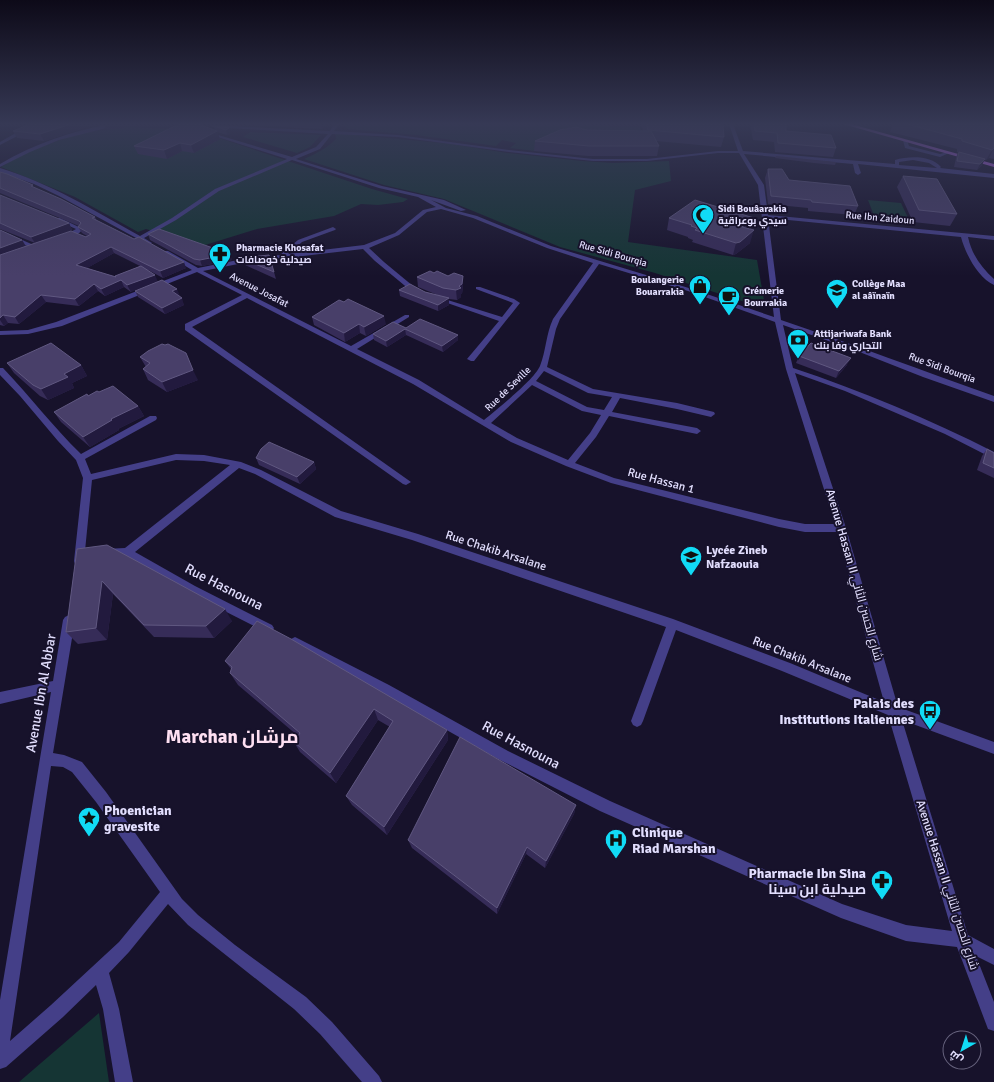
<svg xmlns="http://www.w3.org/2000/svg" width="994" height="1082" font-family="Signika,Cairo,sans-serif">
<style>
.green{fill:#153534}
.lines{fill:none;stroke-linecap:round;stroke-linejoin:round}
.minor{fill:#443f88;fill-rule:evenodd}
.major{fill:#c669f9;fill-rule:evenodd}
.wall{fill:#362c58;fill-rule:evenodd}
.shaded-wall{fill:#221a3e}
.building{fill:#483f69;stroke:#605881}
.labels{text-anchor:middle;dominant-baseline:central;stroke-width:4;stroke-linejoin:round;paint-order:stroke}
.far-poi-label{font-size:10px;font-weight:bold;fill:#e2defe;stroke:#17122b;text-anchor:start}
.far-street-label{font-size:10px;fill:#e2defe;stroke:#17122b}
.street-label{font-size:12px;fill:#e2defe;stroke:#17122b}
.poi-label{font-size:12px;font-weight:bold;fill:#e2defe;stroke:#17122b;text-anchor:start}
.near-street-label{font-size:14px;fill:#e2defe;stroke:#17122b}
.near-poi-label{font-size:14px;font-weight:bold;fill:#e2defe;stroke:#17122b;text-anchor:end}
.near-district-label{font-size:19px;font-weight:bold;fill:#fedff2;stroke:#17122b}
</style>
<rect width="100%" height="100%" fill="#17122b"/>
<g class="green">
<path d="M342,124h247l28,3h23l2,6 -107,18 -25,-3 6,-5 -14,-3 -6,6 -80,-11 -69,-6z"/>
<path d="M125,127l70,3 177,59 36,10 -5,3 -25,3 -17,-1 -27,12 -77,13 -55,17 -56,-17 -8,3 -63,-35 -74,-30 26,-15 52,-19z"/>
<path d="M250,132l71,3 -11,12 -13,6 -54,-16z"/>
<path d="M335,133l117,11 55,9 75,8 31,2 56,-2 2,20 -36,9 -7,52 129,18 8,46 -17,-3 -93,-30 -95,-26 -116,-48 -60,-14 -80,-26c12,-5 23,-11 32,-20z"/>
<path d="M868,200l33,3 10,21 -35,-3z"/>
<path d="M99,1013l10,69h-90z"/>
</g>
<g class="lines">
<g class="minor">
<path d="M39,124h8l-22,8 -25,13v-3l21,-12z"/>
<path d="M110,124h12l-63,16 -29,12 -30,15v-3c34,-20 71,-33 110,-40z"/>
<path d="M334,124h5l-5,7 64,4 111,15 84,9h54l71,-8h20l-9,-27h4l10,27 152,13v-4c14,-4 36,-5 46,7l-1,1 54,6v4l-136,-14 3,9 -3,2 -3,-2 -2,-9 -109,-10 20,31 4,30 226,21v4l-26,-3c4,18 13,30 26,42v6c-16,-7 -29,-32 -33,-48l-193,-19 13,102c72,24 142,51 213,76v6l-71,-25 -66,-26 -74,-26 10,43c69,23 136,51 201,84v7l-49,-25 -100,-43 -50,-18 51,155 52,179 96,35v12l-92,-34 66,215 26,14v16l-18,-9 18,46v29l-6,-2 -31,-82 -51,-6 -65,-23 -241,-107 -102,-52 -117,-66 -90,-48 -2,-3 2,-3 4,-2 4,2 90,46 119,66 102,50 232,103 64,21 46,6 -64,-216 -106,-44 -106,-41 -33,91 -2,4 -4,2 -4,-2 -2,-4 35,-94 -254,-87 -77,-23 -80,-43 -16,-6 -104,84 60,34 77,39 2,3 -2,3 -4,2 -4,-2 -77,-39 -62,-36 -21,-1 -1,-3 1,-3 21,-1 105,-83 -26,-4 -28,-1 -84,20 -8,81 -1,3h-8l-1,-3 9,-83 -7,-18 -18,-19 -38,-45 -20,-21v-7h3c27,28 50,59 78,86l69,-38h6l1,2 -1,2 -71,39 6,15 85,-20 28,1 37,7 20,8 80,41 77,23 255,85 117,44 94,39 -47,-170h-32l-26,-5 -168,-44 -45,-17 -55,-24 -98,-58 -166,-86 -55,29 219,155 -5,3 -3,-1 -218,-154v-6l8,-4 49,-25 -45,-23 -135,54 -34,8 -28,1v-4l28,-1 28,-8 136,-52 -28,-17v-2h4l30,17 45,-9 37,-4 18,-15 35,-13 3,2 -1,1 -33,12 -14,12 76,-9 31,-12 28,-23 13,-3 -18,-10 -39,-9 -87,-28 -73,31 -43,29 -32,18 8,5 -3,2 -90,-49 -25,-12 -34,-12v-4c50,15 95,43 140,68l32,-18 43,-29 72,-30 -82,-26v-2l87,26 24,-10 12,-13 -116,-7 -2,-2 120,6zM332,134l66,3 111,15 84,9h54l71,-8h21l19,32 16,132 -82,-28 -141,-43 -74,-30 -31,-8 -15,-8 30,11 5,-1 -22,-10 -62,-14 -86,-27 24,-10zM913,160l16,3 8,5 -38,-3v-3zM441,209l32,9 74,30 46,15 -40,56c-7,15 -7,32 -13,47 -6,14 -43,43 -56,54l-65,-40 -62,-31 52,-32v-2h-4l-54,31 -148,-75 40,-8 120,-14 12,12 35,29 5,3h4v-2l-35,-29 -15,-14 30,-13 28,-23zM599,264l89,27 87,31 11,47 49,155h-30l-26,-5 -165,-41 -39,-15 21,-26 13,-21 88,18 4,-3 -4,-3 -85,-16 8,-14 57,11 34,8 4,-3 -1,-2 -37,-9 -84,-14 -46,-22 9,-38 4,-10zM544,371l44,22 24,4 -8,13 -17,-3 -51,-26zM532,385l50,26 19,4 -11,18 -22,27 -51,-22 -26,-15z"/>
<path d="M903,140h4l2,6 31,8 7,-2 2,1 -9,4 -35,-9z"/>
<path d="M56,218h4l23,11c-5,6 -13,11 -21,10v-2l14,-8 -20,-9z"/>
<path d="M0,230l38,17 1,1 -5,1 -34,-15z"/>
<path d="M476,287h4l34,12 6,4 -46,58h-3l-4,-2 32,-38 -66,-23 5,-1 64,20 11,-14 -37,-14z"/>
<path d="M69,615l4,2 2,3 -22,133 11,2 18,7 24,30 76,107 16,16 37,30 71,52 26,25 47,54 3,6h-20l-42,-48 -26,-25 -106,-84 -20,-21 -39,48 -20,21 10,36 14,73h-18l-12,-73 -7,-24 -33,32 -57,50 -6,2v-69l51,-308 -51,12v-12l53,-11 10,-61 2,-3zM51,766l12,1 9,5 24,30 64,90 -41,50 -68,63 -41,36z"/>
</g>
<path class="major" d="M843,124h8l143,40v3z"/>
</g>
<g class="wall">
<path d="M233,124h94l-5,5z"/>
<path d="M641,124h82l1,13 -3,10 -65,-6 3,5 -2,10h-69l-54,-5 1,-10 108,-10z"/>
<path d="M750,124h36v7l50,17 -3,9 -58,-5 -1,-10 -21,-2z"/>
<path d="M893,124h101v35l-5,-1 -3,2h-2l-2,5 -5,5 -23,-3 2,-9 2,-6h-1v-3l-67,-17z"/>
<path d="M214,126l15,2 1,6 -3,1 -10,-3 3,7 -26,14 -12,-2 -15,8 -29,-5 -4,-8 82,-15z"/>
<path d="M81,129l-37,12 -27,-3 -4,-7z"/>
<path d="M776,156l60,6 -1,3 -21,-2 -39,-5z"/>
<path d="M768,169l21,11 69,26 -4,9 -46,-4v-3l-40,-4 -3,-26z"/>
<path d="M0,172l33,13v2l62,30 2,4 89,47 -23,10 -15,-8 -17,22 -7,-5 -19,9 -7,-5 -19,15 -33,-4 -27,22 -11,-1 -4,3 -4,-1v-95l22,10 4,6 9,-3 -35,-14v-34l69,28 3,7 -29,10 44,-4 -5,-3 -4,-6 1,-1 -79,-33zM114,253l26,13 -25,11 -28,-9z"/>
<path d="M903,176l54,38 -7,12 -37,-4 -16,-35z"/>
<path d="M669,218l82,11 -1,14 -14,11 -3,1 -41,-13 1,-2 -5,-2v-1l-21,-7z"/>
<path d="M148,234l84,26 -30,6 -6,-1 -46,-25z"/>
<path d="M241,258l33,14 2,7 -33,-15z"/>
<path d="M417,277l46,8 -1,9h-1v3l-4,3 -8,-1v6l-11,6 -38,-15 -1,-6 26,2 15,4 -22,-9z"/>
<path d="M135,291l45,5h-1l5,9 -19,9 -27,-17z"/>
<path d="M312,317l74,7 -20,12 -6,-3 -15,9 -31,-17z"/>
<path d="M406,328l52,12 -15,12 -37,-17 -19,12 -13,-7 -1,-6z"/>
<path d="M799,356l48,9 -11,13 -40,-15z"/>
<path d="M140,357l58,23 -31,12 -19,-12 -5,-11 3,-2z"/>
<path d="M7,363l74,2 6,11 -15,7 2,5 -26,12 -8,-4 -26,-23z"/>
<path d="M99,392l39,14 6,10 -26,13 1,1 -29,17 -29,-25 -7,-10 34,-16z"/>
<path d="M987,449l7,4v25l-17,-8 5,-14z"/>
<path d="M256,458l58,4 2,7 -16,15 -41,-19z"/>
<path d="M77,549l155,72 -18,17 -60,-1 -41,-43 -6,46 -29,4 -12,-12z"/>
<path d="M225,661l222,69 1,10 -61,95 -35,-30 -6,-9 44,-69 -12,-7 -42,63 -36,-31 -6,-10 4,-6 -60,-51 -8,-12 1,-4z"/>
<path d="M576,805l-2,9 -29,54 -19,-14 -29,60 -85,-66 -4,-8z"/>
</g>
<g class="shaded-wall">
<path d="M71,124h30l-20,5 -37,12 -4,-7z"/>
<path d="M104,124h31v2l-29,4z"/>
<path d="M321,124h6l-5,5z"/>
<path d="M229,128l1,6 -3,1 -1,-5z"/>
<path d="M217,131l3,8 -26,14 -3,-8z"/>
<path d="M180,143l2,8 -15,8 -3,-9z"/>
<path d="M994,148l-5,10 -3,2 6,-10z"/>
<path d="M985,159l-3,6 -5,5 3,-6z"/>
<path d="M754,218l-3,12 -9,-3z"/>
<path d="M69,223l3,7 -37,13 -4,-6z"/>
<path d="M754,230l-4,13 -14,11 -3,1 3,-12z"/>
<path d="M22,240l4,7 -26,9v-8z"/>
<path d="M111,247l3,6 -34,19 -4,-7z"/>
<path d="M230,254l2,6 -30,6 -2,-6z"/>
<path d="M184,262l2,6 -23,10 -3,-7z"/>
<path d="M155,275l3,7 -27,10 -4,-7z"/>
<path d="M463,276v9l-1,9h-1v3l-4,3 -1,-10z"/>
<path d="M121,280l3,7 -19,9 -4,-7z"/>
<path d="M94,284l4,7 -19,15 -4,-7z"/>
<path d="M177,289l3,7 -5,2 -3,-7z"/>
<path d="M41,295l5,7 -27,22 -4,-7z"/>
<path d="M182,298l2,7 -19,9 -3,-6z"/>
<path d="M449,298v7l-11,6v-6z"/>
<path d="M3,315l5,8 -4,3 -4,-6v-2z"/>
<path d="M384,316l2,8 -20,12 -2,-9z"/>
<path d="M359,324l1,9 -15,9 -1,-9z"/>
<path d="M405,329l1,6 -19,12 -1,-6z"/>
<path d="M458,335v5l-15,12 -1,-6z"/>
<path d="M851,358l-4,7 -11,13 3,-7z"/>
<path d="M81,365l6,11 -15,7 2,5 -26,12 -7,-11 23,-15z"/>
<path d="M193,370l5,10 -31,12 -5,-10z"/>
<path d="M138,406l6,10 -26,13 1,1 -29,17 -7,-10 28,-18z"/>
<path d="M314,462l2,7 -16,15 -3,-7z"/>
<path d="M102,581l11,13 -6,46 -11,-12z"/>
<path d="M225,609l7,12 -18,17 -8,-12z"/>
<path d="M374,709l4,11 -42,63 -6,-10z"/>
<path d="M447,730l1,10 -61,95 -3,-8z"/>
<path d="M576,805l-2,9 -29,54 1,-7z"/>
<path d="M527,847l-1,7 -29,60v-6z"/>
</g>
<g class="building">
<path d="M30,124h41l-31,10 -27,-3z"/>
<path d="M179,124h19l19,7 -26,14 -11,-2 -16,7 -30,-4z"/>
<path d="M646,124h77l1,13 -76,-7z"/>
<path d="M754,124h32v7l45,4 5,13 -58,-5 -1,-10 -22,-2z"/>
<path d="M907,124h87v24l-2,2 -30,-9v-2z"/>
<path d="M214,126l15,2 -3,2z"/>
<path d="M576,127l11,3 64,1 8,15h-70l-54,-5 25,-11z"/>
<path d="M959,152l26,7 -5,5 -23,-3z"/>
<path d="M768,169h14l7,11 61,6 8,20 -46,-4 -1,-2 -40,-4z"/>
<path d="M0,172l7,2 26,11 -2,1 30,13 34,18 -3,1 42,21 5,-2 45,25 -24,9 -49,-24 -35,18 40,12 -1,-1 26,-10 14,9 -28,10 -6,-5 -20,9 -7,-5 -19,15 -34,-4 -26,22 -12,-2 -3,3v-63l71,-24 15,6 5,-3 -13,-7 3,-4 -2,-2 -79,-33z"/>
<path d="M903,176l34,3 20,35 -38,-4z"/>
<path d="M0,195l69,28 -38,14 -31,-14z"/>
<path d="M695,200l59,18 -12,9 12,3 -14,12 -4,1 -41,-13 2,-2 -6,-2 1,-1 -23,-7z"/>
<path d="M159,229l71,25 -30,6 -6,-1 -46,-25z"/>
<path d="M0,230l22,10 -22,8z"/>
<path d="M269,255l5,17 -33,-14z"/>
<path d="M430,271l4,2 3,-2 11,5 6,-3 9,3 -1,8 -3,2 2,2 -5,2 -13,-2 -26,-11z"/>
<path d="M162,280l15,9 -5,2 10,7 -20,10 -27,-17z"/>
<path d="M410,284l15,8 24,6 -11,7 -39,-15z"/>
<path d="M348,299l36,17 -20,11 -5,-3 -15,9 -32,-16 27,-17 5,2z"/>
<path d="M420,319l38,16 -16,11 -37,-17 -19,12 -13,-7 20,-12 13,6z"/>
<path d="M51,343l30,22 -17,9 4,3 -27,12 -8,-4 -26,-22z"/>
<path d="M811,343l40,15 -12,13 -40,-15z"/>
<path d="M162,344l3,1 3,-1 18,9 7,17 -31,12 -19,-13 7,-6 -10,-6 8,-6z"/>
<path d="M113,386l25,20 -27,13 1,1 -29,17 -29,-25 33,-18 1,2 9,-5 2,1z"/>
<path d="M269,442l45,20 -17,15 -41,-19 5,-9z"/>
<path d="M987,449l7,4v15l-11,-5z"/>
<path d="M107,545l118,64 -19,17 -62,-1 -42,-44 -6,47 -30,4 11,-83z"/>
<path d="M257,621l34,18 156,91 -63,97 -38,-31 47,-75 -19,-12 -44,64 -36,-31 6,-9 -70,-60 2,-6 -7,-6z"/>
<path d="M460,737l116,68 -30,56 -19,-14 -30,61 -89,-68z"/>
</g>
<linearGradient id="sky" x2="0" y2="1"><stop stop-color="#0d0a18"/><stop offset="0.45" stop-color="#363955"/><stop offset="1" stop-color="#363955" stop-opacity="0"/></linearGradient>
<rect width="994" height="276" fill="url(#sky)"/>
<defs>
<g id="mosque-pin" transform="scale(1.15)"><path d="M0 17L-7.5 6A9.5 9.5 0 1 1 7.5 6Z" fill="#11dbf6" stroke="#17122b"/><path d="M3.5-4.9A6 6 0 1 0 3.5 4.9A5 5 0 1 1 3.5-4.9Z" fill="#111"/></g>
<g id="pharmacy-pin" transform="scale(1.15)"><path d="M0 17L-7.5 6A9.5 9.5 0 1 1 7.5 6Z" fill="#11dbf6" stroke="#17122b"/><path d="M-2-6h4v4h4v4h-4v4h-4v-4h-4v-4h4Z" fill="#111"/></g>
<g id="shop-pin" transform="scale(1.15)"><path d="M0 17L-7.5 6A9.5 9.5 0 1 1 7.5 6Z" fill="#11dbf6" stroke="#17122b"/><path d="M-5-2.5h2.3a2.7 3.5 0 0 1 5.4 0H5L5.5 6h-11ZM-1.5-2.5h3a1.5 2.3 0 0 0-3 0Z" fill="#111"/></g>
<g id="school-pin" transform="scale(1.15)"><path d="M0 17L-7.5 6A9.5 9.5 0 1 1 7.5 6Z" fill="#11dbf6" stroke="#17122b"/><path d="M0-5L7-2L0 1L-7-2ZM-4 1L0 2.5L4 1V4Q0 6-4 4Z" fill="#111"/></g>
<g id="cafe-pin" transform="scale(1.15)"><path d="M0 17L-7.5 6A9.5 9.5 0 1 1 7.5 6Z" fill="#11dbf6" stroke="#17122b"/><path d="M-5.5-4.5H6V0H3Q3 3.5 0 3.5H-2.5Q-5.5 3.5-5.5 0ZM3-3.2v2h1.7v-2ZM-6 4.5H4V6H-6Z" fill="#111"/></g>
<g id="bank-pin" transform="scale(1.15)"><path d="M0 17L-7.5 6A9.5 9.5 0 1 1 7.5 6Z" fill="#11dbf6" stroke="#17122b"/><path d="M-6-4H6V4H-6ZM0-2.3a2.3 2.3 0 1 0 0 4.6a2.3 2.3 0 1 0 0-4.6Z" fill="#111"/></g>
<g id="bus-pin" transform="scale(1.15)"><path d="M0 17L-7.5 6A9.5 9.5 0 1 1 7.5 6Z" fill="#11dbf6" stroke="#17122b"/><path d="M-5-6H5V4H4V6H2V4H-2V6H-4V4H-5ZM-3.5-4V0h7V-4ZM-3.5 1.2v1.5H-2V1.2ZM2 1.2v1.5H3.5V1.2Z" fill="#111"/></g>
<g id="sight-pin" transform="scale(1.15)"><path d="M0 17L-7.5 6A9.5 9.5 0 1 1 7.5 6Z" fill="#11dbf6" stroke="#17122b"/><path d="M0-6L1.8-2.2L6-1.7L2.9 1.2L3.7 5.4L0 3.3L-3.7 5.4L-2.9 1.2L-6-1.7L-1.8-2.2Z" fill="#111"/></g>
<g id="hospital-pin" transform="scale(1.15)"><path d="M0 17L-7.5 6A9.5 9.5 0 1 1 7.5 6Z" fill="#11dbf6" stroke="#17122b"/><path d="M-5-5h3v3.5h4V-5h3V5h-3V1.5h-4V5h-3Z" fill="#111"/></g>
</defs>
<g fill-rule="evenodd">
<use href="#mosque-pin" x="703" y="215"/>
<use href="#pharmacy-pin" x="220" y="254"/>
<use href="#shop-pin" x="700" y="286"/>
<use href="#school-pin" x="837" y="290"/>
<use href="#cafe-pin" x="729" y="297"/>
<use href="#bank-pin" x="798" y="340"/>
<use href="#school-pin" x="691" y="557"/>
<use href="#bus-pin" x="930" y="711"/>
<use href="#sight-pin" x="89" y="818"/>
<use href="#hospital-pin" x="616" y="840"/>
<use href="#pharmacy-pin" x="882" y="881"/>
</g>
<g class="labels">
<g class="far-poi-label">
<text x="718" y="209">Sidi Bouâarakia<tspan x="718" dy="12">سيدي بوعراقية</tspan></text>
<text x="236" y="248">Pharmacie Khosafat<tspan x="236" dy="12">صيدلية خوصافات</tspan></text>
<text x="684" y="280" text-anchor="end">Boulangerie<tspan x="684" dy="12">Bouarrakia</tspan></text>
<text x="852" y="284">Collège Maa<tspan x="852" dy="12">al aâïnaïn</tspan></text>
<text x="744" y="291">Crémerie<tspan x="744" dy="12">Bourrakia</tspan></text>
<text x="814" y="334">Attijariwafa Bank<tspan x="814" dy="12">التجاري وفا بنك</tspan></text>
</g>
<g class="far-street-label">
<text transform="translate(880 218) rotate(5)">Rue Ibn Zaidoun</text>
<text transform="translate(613 254) rotate(16)">Rue Sidi Bourqia</text>
<text transform="translate(259 290) rotate(27)">Avenue Josafat</text>
<text transform="translate(942 368) rotate(20)">Rue Sidi Bourqia</text>
<text transform="translate(508 389) rotate(-44)">Rue de Seville</text>
</g>
<g class="street-label">
<text transform="translate(661 481) rotate(15)">Rue Hassan 1</text>
<text transform="translate(496 551) rotate(18)">Rue Chakib Arsalane</text>
<text transform="translate(854 575) rotate(74)">Avenue Hassan II شارع الحسن الثاني</text>
<text transform="translate(802 660) rotate(22)">Rue Chakib Arsalane</text>
<text transform="translate(947 885) rotate(72)">Avenue Hassan II شارع الحسن الثاني</text>
</g>
<g class="poi-label">
<text x="706" y="550">Lycée Zineb<tspan x="706" dy="14">Nafzaouia</tspan></text>
</g>
<g class="near-street-label">
<text transform="translate(224 587) rotate(27)">Rue Hasnouna</text>
<text transform="translate(41 693) rotate(-80)">Avenue Ibn Al Abbar</text>
<text transform="translate(521 745) rotate(28)">Rue Hasnouna</text>
</g>
<g class="near-poi-label">
<text x="914" y="703">Palais des<tspan x="914" dy="16">Institutions Italiennes</tspan></text>
<text x="104" y="810" text-anchor="start">Phoenician<tspan x="104" dy="16">gravesite</tspan></text>
<text x="632" y="832" text-anchor="start">Clinique<tspan x="632" dy="16">Riad Marshan</tspan></text>
<text x="866" y="873">Pharmacie Ibn Sina<tspan x="866" dy="16">صيدلية ابن سينا</tspan></text>
</g>
<g class="near-district-label">
<text x="232" y="737">Marchan مرشان</text>
</g>
</g>
<g transform="translate(962 1050) rotate(219)"><circle r="19" fill="#17122b" stroke="#68647f"/>
<path d="M0-3L7 15L0 10L-7 15Z" fill="#11dbf6"/>
<text y="-6" font-size="11" font-weight="bold" text-anchor="middle" fill="#e2defe">ش</text>
</g>
</svg>
